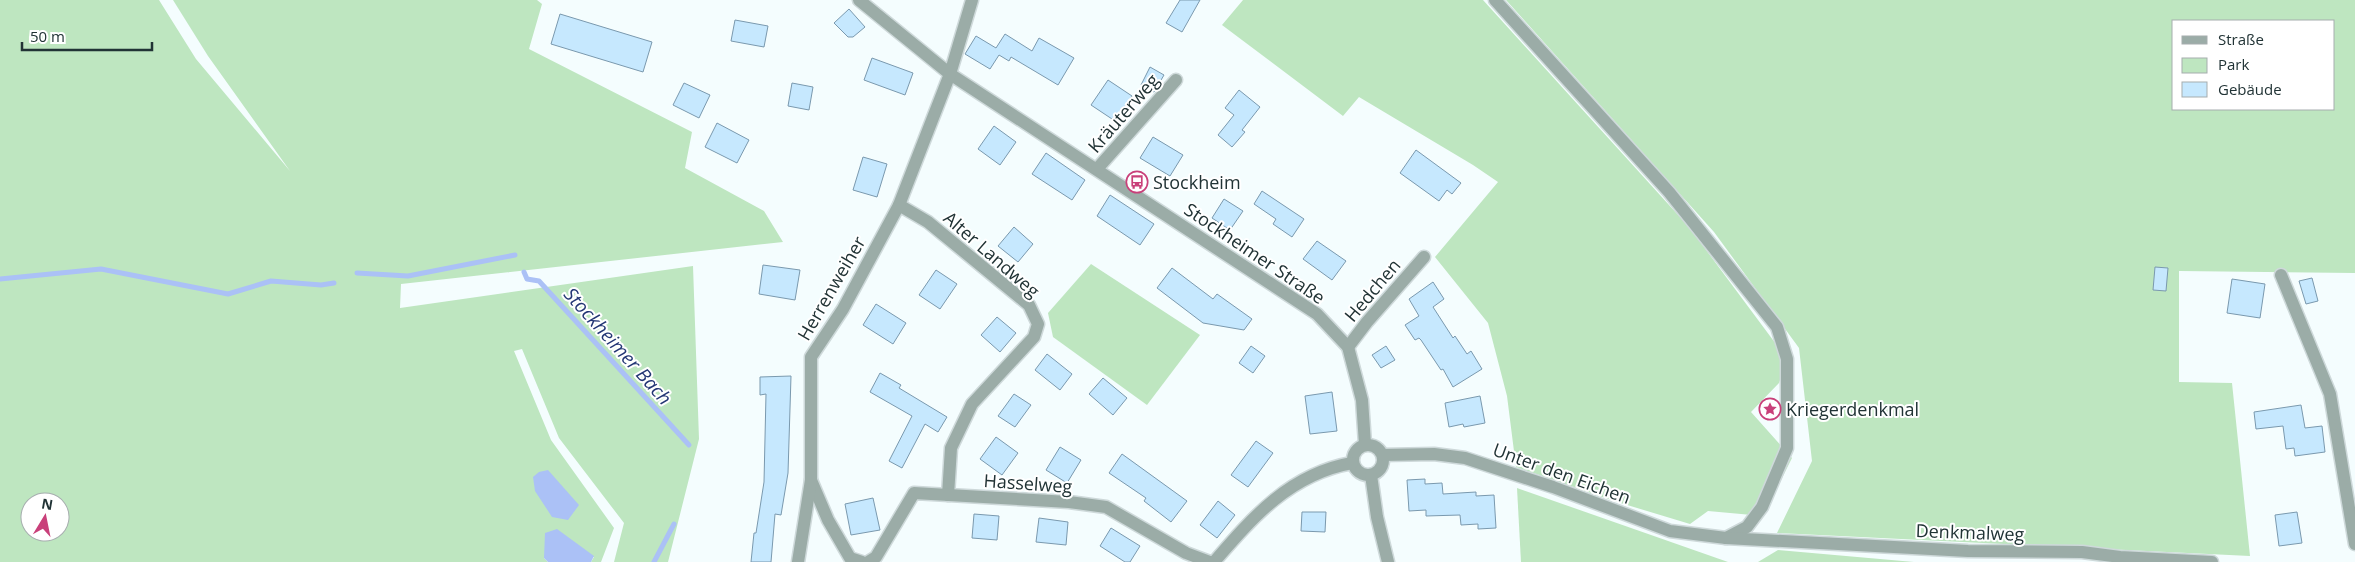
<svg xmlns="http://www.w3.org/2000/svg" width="2355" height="562" font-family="'Open Sans',sans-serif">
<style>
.green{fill:#bee6c0;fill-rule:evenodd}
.water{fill:#abc1f6}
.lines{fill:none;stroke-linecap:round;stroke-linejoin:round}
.stream{stroke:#abc1f6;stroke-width:5}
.building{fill:#c6e8fe;stroke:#7a99ae}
.minor-casing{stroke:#ced9da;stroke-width:15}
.minor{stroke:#9baca7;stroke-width:12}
.labels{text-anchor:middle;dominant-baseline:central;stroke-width:4;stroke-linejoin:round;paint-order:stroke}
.street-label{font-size:18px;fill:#213335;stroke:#fff}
.poi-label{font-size:18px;fill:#213335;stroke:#fff;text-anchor:start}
.water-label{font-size:19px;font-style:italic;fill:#233674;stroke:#fff}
</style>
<rect width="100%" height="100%" fill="#f4fdfe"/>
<g class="green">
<path d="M0,0h159l37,59 94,112 -82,-115 -35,-56h364l5,4 -13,45 163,83 -7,36 79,43 19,31 -382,42 -1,24 293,-42 6,173 -31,123h-54l10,-39 -65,-85 -37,-89 -8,2 37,89 63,88 -13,34h-10l3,-5 -50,1 4,4h-548zM30,502h30v30h-30z"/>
<path d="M1243,0h240l206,227 98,132 -8,24 -28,29 41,46 -29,58 -55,-5 -18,13 -76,-23 -98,-34 -9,-71 -19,-73 -53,-66 63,-75 -25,-17 -114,-68 -16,19 -121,-91z"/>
<path d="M1506,0h849v273l-176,-2v111l53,1 18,173 -473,-23 35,-72 -13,-113 -85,-116zM2174,21h160v88h-160z"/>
<path d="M1091,264l109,71 -53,70 -94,-68 -5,-24z"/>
<path d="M1517,488l211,74h-207z"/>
<path d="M1778,550l136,12h-156z"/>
</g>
<g class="water">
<path d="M548,470l31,35 -11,15 -16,-3 -17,-26 -2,-14 6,-5z"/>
<path d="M557,529l37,27 -3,6h-43l-4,-4 1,-25z"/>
</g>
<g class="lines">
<g class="stream">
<path d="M524,272l3,7 12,2 150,164"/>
<path d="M357,273l51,3 107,-21"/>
<path d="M0,279l101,-10 127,25 43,-13 50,4 13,-2"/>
<path d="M654,562l20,-38"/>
</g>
</g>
<g class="building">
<path d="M1180,0h20l-18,32 -16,-9z"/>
<path d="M849,9l16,18 -12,10h-5l-14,-14z"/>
<path d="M560,14l92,28 -9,30 -92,-28z"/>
<path d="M735,20l33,6 -4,21 -33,-6z"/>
<path d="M1005,34l27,17 7,-13 35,20 -16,27 -47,-28 -2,4 -10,-6 -9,14 -25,-15 11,-18 20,12z"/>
<path d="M872,58l41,15 -8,22 -41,-15z"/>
<path d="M1150,67l14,8 -10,17 -13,-7z"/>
<path d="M1108,80l24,16 -17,25 -24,-16z"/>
<path d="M684,83l26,12 -11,23 -26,-13z"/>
<path d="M792,83l21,4 -4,23 -21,-4z"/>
<path d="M1239,90l21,17 -18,23 3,2 -13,15 -14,-12 16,-20 -9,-7z"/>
<path d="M717,123l32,17 -12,23 -32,-16z"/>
<path d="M994,126l22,16 -16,23 -22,-16z"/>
<path d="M1153,137l30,18 -13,21 -30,-18z"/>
<path d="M1416,150l45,33 -9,11 -5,-4 -8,11 -39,-28z"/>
<path d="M1046,153l39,27 -13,20 -40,-26z"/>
<path d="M863,157l24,7 -10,33 -24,-7z"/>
<path d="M1262,191l42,28 -12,18 -19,-13 3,-5 -22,-15z"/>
<path d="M1110,195l44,29 -14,21 -43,-29z"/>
<path d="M1224,199l19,12 -13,19 -18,-12z"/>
<path d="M1014,227l19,17 -15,18 -20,-16z"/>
<path d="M1317,241l29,20 -14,19 -29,-21z"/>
<path d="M763,265l37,5 -5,30 -36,-6z"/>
<path d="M2155,267l13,1 -2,23 -13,-1z"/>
<path d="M1172,268l41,31 4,-5 35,25 -8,11 -41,-7 -46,-35z"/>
<path d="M936,270l21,14 -17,25 -21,-14z"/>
<path d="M2312,278l6,23 -12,3 -7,-23z"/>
<path d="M2232,279l33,5 -5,34 -33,-5z"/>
<path d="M1433,282l11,17 -11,8 20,31 2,-2 12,18 4,-3 11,18 -29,18 -10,-18 -2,1 -20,-30 -2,-2 -4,2 -10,-15 14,-9 -10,-17z"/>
<path d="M876,304l30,19 -13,21 -30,-19z"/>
<path d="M997,317l19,16 -16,19 -19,-17z"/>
<path d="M1251,346l14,10 -12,17 -14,-10z"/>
<path d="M1386,346l9,14 -14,8 -9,-13z"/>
<path d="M1047,354l25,20 -12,16 -25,-20z"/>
<path d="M880,373l21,12 -2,3 48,29 -9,15 -13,-8 -23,44 -13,-7 23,-45 -42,-24z"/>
<path d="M791,376l-3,97 -7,42 -6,-1 -4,48h-20l3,-29h2l8,-51 2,-88 -6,1v-18z"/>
<path d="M1103,378l24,20 -14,17 -24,-21z"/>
<path d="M1332,392l5,39 -27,3 -5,-38z"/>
<path d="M1014,394l17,11 -16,22 -17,-11z"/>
<path d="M1480,396l5,27 -21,4 -1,-3 -14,3 -4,-24z"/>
<path d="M2301,405l4,23 17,-2 3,26 -30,4 -1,-8 -8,1 -3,-23 -27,3 -2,-17z"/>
<path d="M996,437l22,16 -16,22 -22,-16z"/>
<path d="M1256,441l17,12 -25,34 -17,-12z"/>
<path d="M1060,447l21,13 -14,23 -21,-13z"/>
<path d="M1122,454l65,47 -16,21 -27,-21 2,-3 -37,-25z"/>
<path d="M1425,479v5l17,-1 1,11 33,-2v4l18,-1 2,33 -18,1v-5l-17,1 -1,-10 -34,1v-6l-17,1 -2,-31z"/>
<path d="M873,498l7,32 -29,5 -6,-31z"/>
<path d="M1218,501l17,14 -18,23 -17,-13z"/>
<path d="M1302,512h24l-1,20 -24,-1z"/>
<path d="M2297,512l5,31 -23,3 -4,-31z"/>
<path d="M974,514l25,2 -2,24 -25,-2z"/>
<path d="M1039,518l29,4 -2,23 -30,-3z"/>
<path d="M1111,528l29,18 -10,16h-5l-25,-16z"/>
</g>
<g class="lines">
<g class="minor-casing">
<g id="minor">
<path d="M859,0l91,74 367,240 31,33 14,53 3,44"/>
<path d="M1495,0l174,192 108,135 10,32v89l-25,59 -15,20 -21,11"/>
<path d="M1097,169l79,-89"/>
<path d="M899,205l29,17 101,83 9,19 -4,13 -62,67 -21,44 -3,47"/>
<path d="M2281,275l49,119 25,150"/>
<path d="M1348,347l19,-25 57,-65"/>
<circle cx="1368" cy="460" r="15"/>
<path d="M1383,455l51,-1 31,4 88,29 117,44 56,7 242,13 114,1 38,5 92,5"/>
<path d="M1371,475l6,42 11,45"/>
<path d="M811,480l17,40 22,38 12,4"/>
<path d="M798,562l13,-82v-123l32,-48 56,-104 51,-131 22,-74"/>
<path d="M868,562l8,-5 38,-64 155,9 37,5 80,46 24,9"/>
<path d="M1214,562c39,-45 76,-88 138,-99"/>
</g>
</g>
<use href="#minor" class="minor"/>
</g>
<defs>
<g id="bus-ring" transform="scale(1.125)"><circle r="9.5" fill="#fff" stroke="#c9407a" stroke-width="1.5"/><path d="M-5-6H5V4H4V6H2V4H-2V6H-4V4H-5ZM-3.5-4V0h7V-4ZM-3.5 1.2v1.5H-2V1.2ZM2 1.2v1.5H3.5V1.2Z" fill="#c9407a"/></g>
<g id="sight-ring" transform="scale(1.125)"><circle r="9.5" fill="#fff" stroke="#c9407a" stroke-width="1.5"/><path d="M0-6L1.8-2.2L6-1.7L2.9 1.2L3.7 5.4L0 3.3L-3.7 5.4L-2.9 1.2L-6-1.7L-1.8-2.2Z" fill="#c9407a"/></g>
</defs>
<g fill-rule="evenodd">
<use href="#bus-ring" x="1137" y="182"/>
<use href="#sight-ring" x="1770" y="409"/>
</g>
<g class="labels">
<g class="street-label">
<text transform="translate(1123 113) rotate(-49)">Kräuterweg</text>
<text transform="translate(1255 253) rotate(34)">Stockheimer Straße</text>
<text transform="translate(992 254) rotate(41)">Alter Landweg</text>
<text transform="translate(831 288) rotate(-60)">Herrenweiher</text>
<text transform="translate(1372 290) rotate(-50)">Hedchen</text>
<text transform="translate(1562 473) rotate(20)">Unter den Eichen</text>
<text transform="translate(1028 483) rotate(4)">Hasselweg</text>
<text transform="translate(1970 532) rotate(2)">Denkmalweg</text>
</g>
<g class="poi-label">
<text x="1153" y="182">Stockheim</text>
<text x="1786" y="409">Kriegerdenkmal</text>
</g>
<g class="water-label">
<text transform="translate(618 346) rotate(48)">Stockheimer Bach</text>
</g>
</g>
<rect x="2172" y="20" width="162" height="90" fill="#ffffff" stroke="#a6adae"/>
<rect x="2182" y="36" width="25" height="8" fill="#9baca7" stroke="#a6adae"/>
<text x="2218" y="45" font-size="15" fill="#213335">Straße</text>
<rect x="2182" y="58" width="25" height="15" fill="#bee6c0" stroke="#a6adae"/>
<text x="2218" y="70" font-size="15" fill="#213335">Park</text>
<rect x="2182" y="82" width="25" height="15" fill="#c6e8fe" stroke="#a6adae"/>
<text x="2218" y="95" font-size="15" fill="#213335">Gebäude</text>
<g transform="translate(45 517) rotate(10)"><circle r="24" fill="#ffffff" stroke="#a6adae"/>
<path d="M0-4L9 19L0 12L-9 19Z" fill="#c9407a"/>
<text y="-8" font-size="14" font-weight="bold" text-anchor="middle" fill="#213335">N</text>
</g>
<path d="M22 42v8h130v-8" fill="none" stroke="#213335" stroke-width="2.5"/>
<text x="30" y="42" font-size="15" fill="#213335" stroke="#ffffff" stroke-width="4" paint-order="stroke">50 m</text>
</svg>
